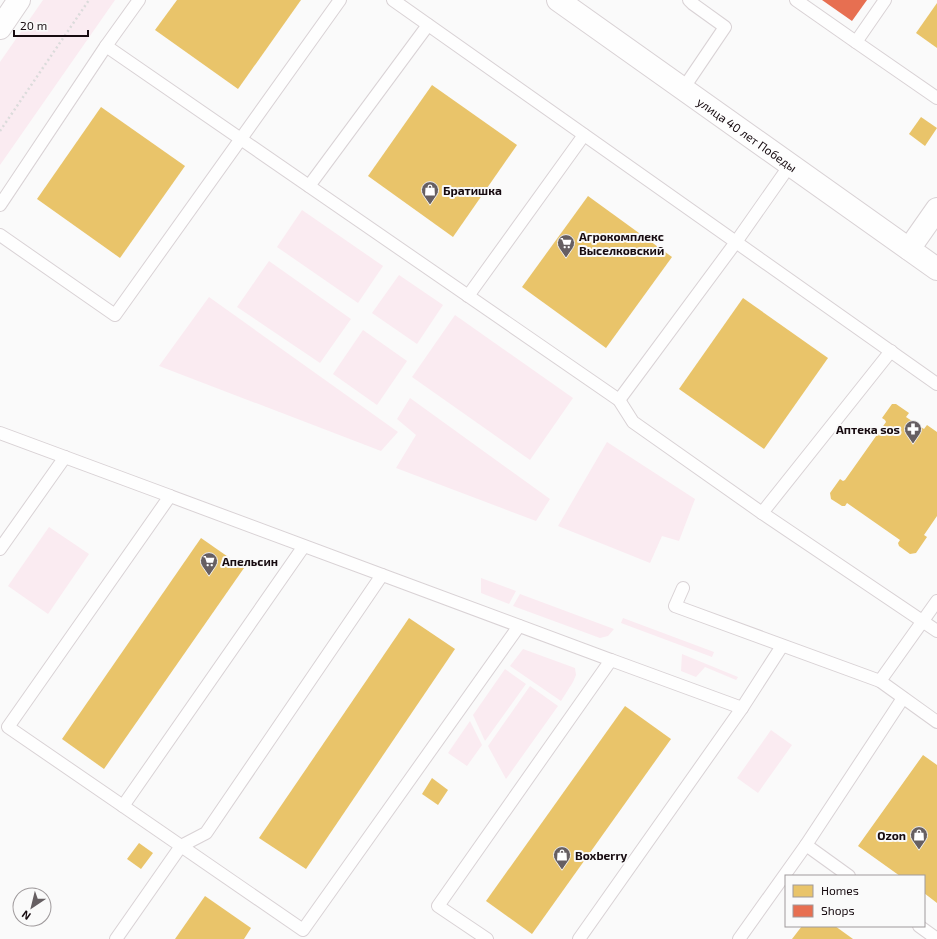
<svg xmlns="http://www.w3.org/2000/svg" width="937" height="939" font-family="'Exo 2',sans-serif">
<style>
.green{fill:#faebf1}
.homes{fill:#e9c46a}
.shops{fill:#e76f51}
.lines{fill:none;stroke-linecap:round;stroke-linejoin:round}
.service-casing{stroke:#d9d2d5;stroke-width:14}
.minor-casing{stroke:#d9d2d5;stroke-width:24}
.tertiary-casing{stroke:#d9d2d5;stroke-width:24}
.path{stroke:#dbdbdb;stroke-width:2.5;stroke-dasharray:2 3;stroke-linecap:butt}
.service{stroke:#fefefe;stroke-width:12}
.minor{stroke:#fefefe;stroke-width:22}
.tertiary{stroke:#fefefe;stroke-width:22}
.labels{text-anchor:middle;dominant-baseline:central;stroke-width:4;stroke-linejoin:round;paint-order:stroke}
.street-label{font-size:12px;fill:#170b10;stroke:#fafafa}
.poi-label{font-size:12px;font-weight:bold;fill:#170b10;stroke:#fafafa;text-anchor:start}
</style>
<rect width="100%" height="100%" fill="#fafafa"/>
<g class="green">
<path d="M43,0h72l-115,165v-103z"/>
<path d="M302,210l81,56 -25,37 -81,-56z"/>
<path d="M269,261l82,58 -31,44 -83,-56z"/>
<path d="M399,275l44,30 -26,39 -45,-31z"/>
<path d="M209,297l189,135 -17,19 -222,-85z"/>
<path d="M455,315l118,83 -43,62 -118,-83z"/>
<path d="M363,330l44,31 -30,44 -44,-31z"/>
<path d="M410,398l140,101 -14,22 -140,-53 20,-33 -19,-16z"/>
<path d="M607,442l88,57 -16,42 -17,-5 -12,27 -92,-37z"/>
<path d="M49,527l40,27 -41,60 -40,-28z"/>
<path d="M481,578l35,13 -7,13 -28,-11z"/>
<path d="M520,594l94,35 -6,7 -8,2 -87,-32z"/>
<path d="M623,618l91,34 -2,5 -91,-34z"/>
<path d="M523,649l52,19 1,7 -3,7 -12,19 -51,-35z"/>
<path d="M682,654l56,23 -2,3 -31,-13 -9,10 -15,-6z"/>
<path d="M505,669l21,15 -41,57 -12,-26z"/>
<path d="M530,686l28,20 -52,73 -18,-33z"/>
<path d="M470,721l12,24 -15,21 -19,-13z"/>
<path d="M771,730l21,15 -34,48 -21,-15z"/>
</g>
<g class="homes">
<path d="M177,0h124l-63,89 -83,-59z"/>
<path d="M937,3v45l-21,-15z"/>
<path d="M432,85l85,60 -64,92 -85,-61z"/>
<path d="M101,107l84,59 -65,92 -83,-59z"/>
<path d="M921,117l16,11 -12,18 -16,-12z"/>
<path d="M588,196l84,61 -66,91 -84,-61z"/>
<path d="M743,298l85,60 -64,91 -85,-60z"/>
<path d="M892,404h4l13,9 -3,4 18,12 3,-4 10,7v84l-13,19 3,2 -11,16 -6,1 -11,-8 -1,-3 2,-3 -53,-37 -2,3h-3l-11,-7 -1,-6 10,-14 3,2 2,-1 41,-58 -1,-2 -3,-2z"/>
<path d="M201,538l43,30 -140,201 -42,-30z"/>
<path d="M409,618l46,31 -149,220 -47,-31z"/>
<path d="M625,706l46,33 -139,195 -46,-33z"/>
<path d="M923,755l14,10v138l-13,-10v-17h-24l-42,-30z"/>
<path d="M432,778l16,12 -10,15 -16,-11z"/>
<path d="M139,843l14,10 -12,16 -14,-10z"/>
<path d="M205,896l46,32 -7,11h-69z"/>
<path d="M802,926h33l18,13h-61z"/>
</g>
<path class="shops" d="M822,0h45l-15,21z"/>
<g class="lines">
<g class="service-casing">
<g id="service">
<path d="M393,0l544,384"/>
<path d="M796,0l60,42"/>
<path d="M885,0l-29,42 81,56"/>
<path d="M106,46l513,354 14,22 129,91 175,118"/>
<path d="M683,89l42,-62 -32,-23 -4,-4"/>
<path d="M309,186l119,-161"/>
<path d="M0,205l106,-159 33,-46"/>
<path d="M0,235l115,80 225,-315"/>
<path d="M468,296l116,-161"/>
<path d="M619,400l117,-158 54,-77"/>
<path d="M0,433l170,63"/>
<path d="M762,513l129,-162"/>
<path d="M304,546l-181,260 -115,-79 162,-231c147,55 294,109 441,164"/>
<path d="M0,549l65,-92"/>
<path d="M382,575l-176,258 -25,13 122,84 216,-304"/>
<path d="M683,588l-8,18 205,75 57,41"/>
<path d="M880,681l57,-80"/>
<path d="M806,845l43,31"/>
<path d="M919,926l18,13"/>
<path d="M116,939l65,-93 -58,-40"/>
<path d="M487,939l-49,-33 173,-246 131,48"/>
<path d="M579,939l163,-231 40,-62"/>
<path d="M739,939l67,-94 97,-147"/>
</g>
</g>
<g class="minor-casing">
<g id="minor">
<path d="M0,28l19,-28"/>
<path d="M909,249l28,-40"/>
</g>
</g>
<g class="tertiary-casing">
<g id="tertiary">
<path id="s1" d="M558,0l379,269"/>
</g>
</g>
<path class="path" d="M0,131l89,-131"/>
<use href="#service" class="service"/>
<use href="#minor" class="minor"/>
<use href="#tertiary" class="tertiary"/>
</g>
<defs>
<g id="shop-pin" transform="scale(0.9)"><path d="M0 17L-7.5 6A9.5 9.5 0 1 1 7.5 6Z" fill="#665f62" stroke="#fafafa"/><path d="M-5-2.5h2.3a2.7 3.5 0 0 1 5.4 0H5L5.5 6h-11ZM-1.5-2.5h3a1.5 2.3 0 0 0-3 0Z" fill="#fff"/></g>
<g id="supermarket-pin" transform="scale(0.9)"><path d="M0 17L-7.5 6A9.5 9.5 0 1 1 7.5 6Z" fill="#665f62" stroke="#fafafa"/><path d="M-6-5.5h2.5l.6 2H6L4.5 2H-2.5L-4.4-4H-6ZM-1.5 3.2a1.3 1.3 0 1 0 .1 0ZM3 3.2a1.3 1.3 0 1 0 .1 0Z" fill="#fff"/></g>
<g id="pharmacy-pin" transform="scale(0.9)"><path d="M0 17L-7.5 6A9.5 9.5 0 1 1 7.5 6Z" fill="#665f62" stroke="#fafafa"/><path d="M-2-6h4v4h4v4h-4v4h-4v-4h-4v-4h4Z" fill="#fff"/></g>
</defs>
<g fill-rule="evenodd">
<use href="#shop-pin" x="430" y="190"/>
<use href="#supermarket-pin" x="566" y="243"/>
<use href="#pharmacy-pin" x="913" y="429"/>
<use href="#supermarket-pin" x="209" y="561"/>
<use href="#shop-pin" x="919" y="835"/>
<use href="#shop-pin" x="562" y="855"/>
</g>
<g class="labels">
<g class="street-label">
<text stroke="none"><textPath href="#s1" startOffset="232">улица 40 лет Победы</textPath></text>
</g>
<g class="poi-label">
<text x="443" y="190">Братишка</text>
<text x="579" y="236">Агрокомплекс<tspan x="579" dy="14">Выселковский</tspan></text>
<text x="900" y="429" text-anchor="end">Аптека sos</text>
<text x="222" y="561">Апельсин</text>
<text x="906" y="835" text-anchor="end">Ozon</text>
<text x="575" y="855">Boxberry</text>
</g>
</g>
<rect x="785" y="875" width="140" height="52" fill="#fafafa" stroke="#9f9a9c"/>
<rect x="793" y="885" width="20" height="12" fill="#e9c46a" stroke="#9f9a9c"/>
<text x="821" y="895" font-size="12" fill="#170b10">Homes</text>
<rect x="793" y="905" width="20" height="12" fill="#e76f51" stroke="#9f9a9c"/>
<text x="821" y="915" font-size="12" fill="#170b10">Shops</text>
<g transform="translate(32 907) rotate(215)"><circle r="19" fill="#fafafa" stroke="#9f9a9c"/>
<path d="M0-3L7 15L0 10L-7 15Z" fill="#665f62"/>
<text y="-6" font-size="11" font-weight="bold" text-anchor="middle" fill="#170b10">N</text>
</g>
<path d="M14 30v6h74v-6" fill="none" stroke="#170b10" stroke-width="2"/>
<text x="20" y="30" font-size="12" fill="#170b10" stroke="#fafafa" stroke-width="3" paint-order="stroke">20 m</text>
</svg>
